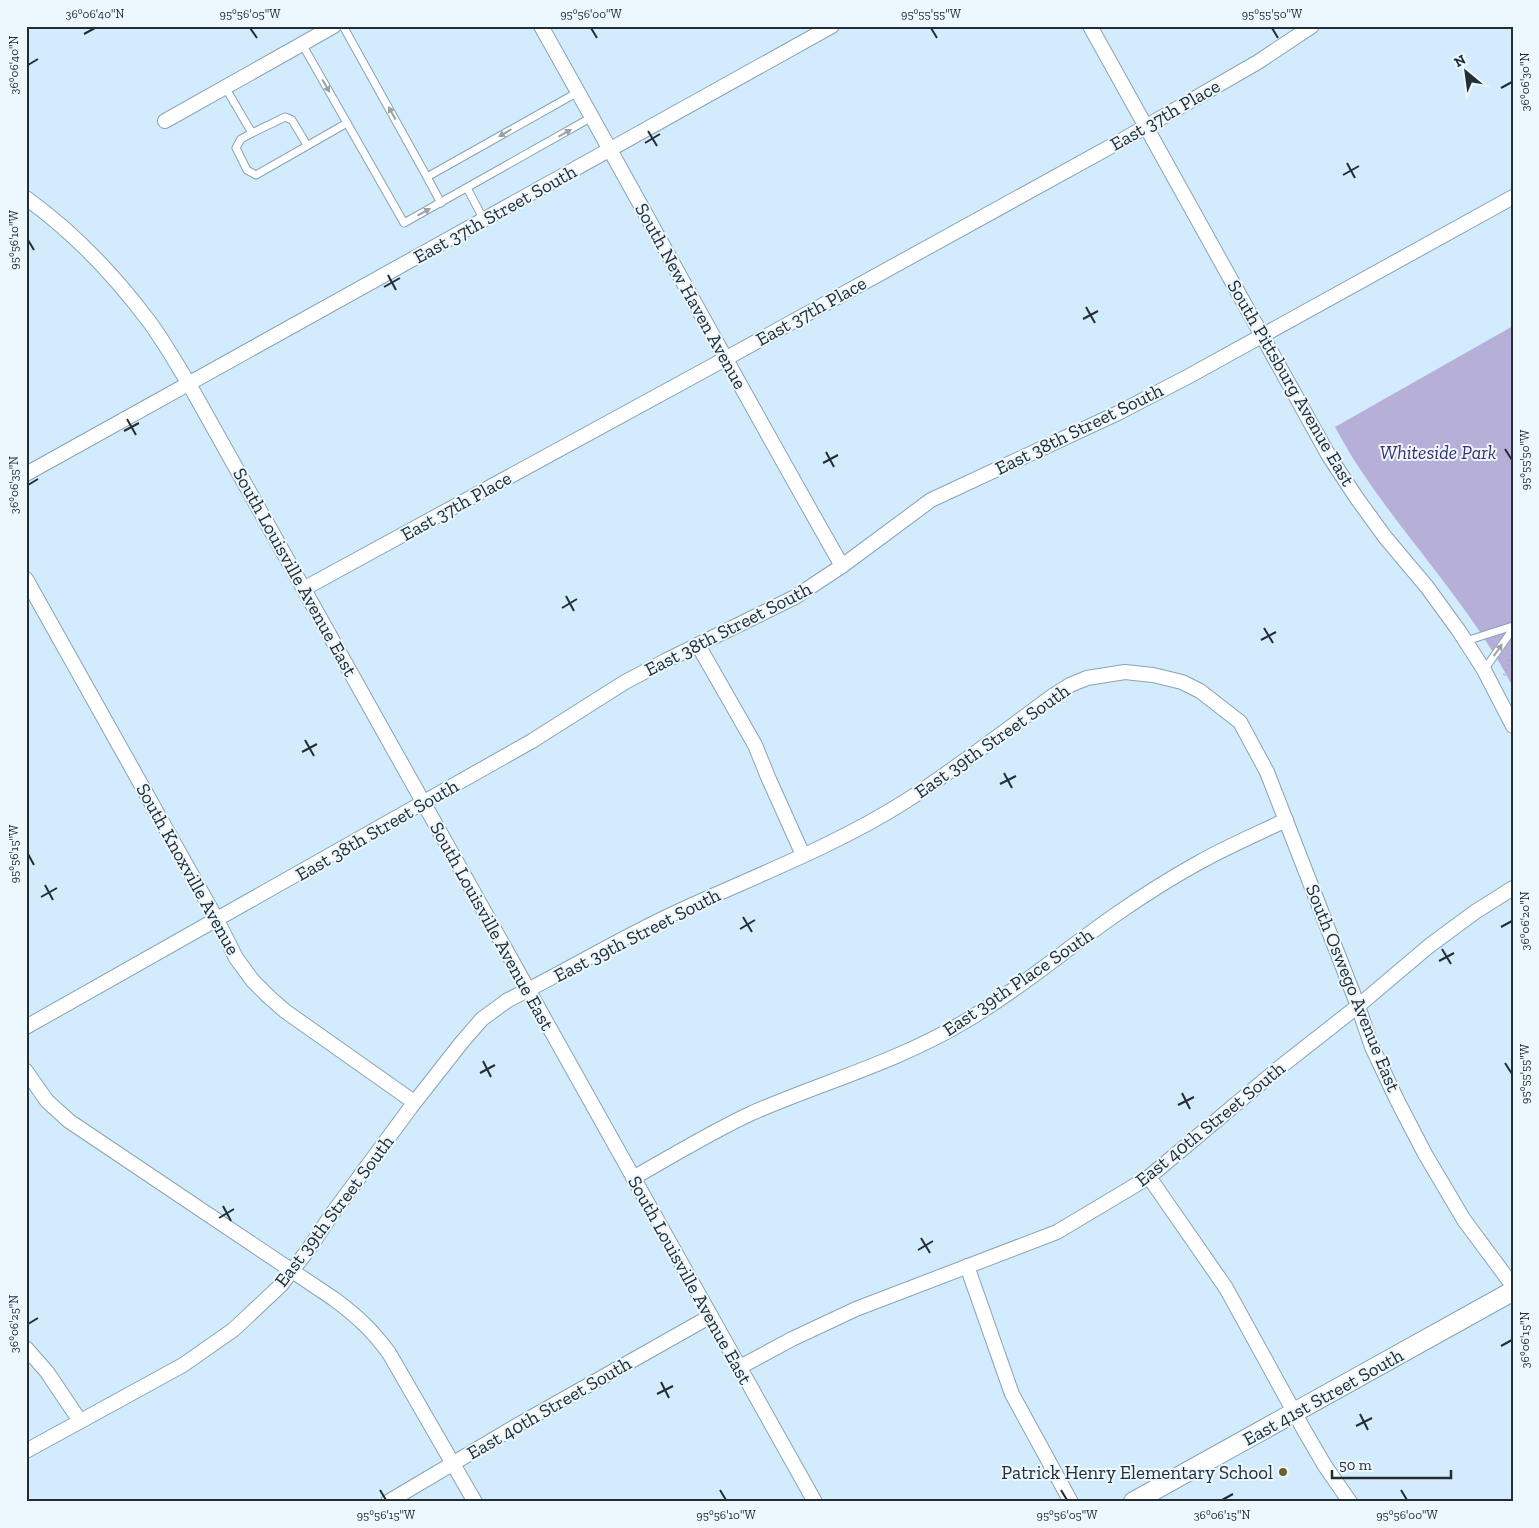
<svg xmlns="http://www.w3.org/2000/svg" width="1539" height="1528" font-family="'Zilla Slab',serif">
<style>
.green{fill:#b6b0d8}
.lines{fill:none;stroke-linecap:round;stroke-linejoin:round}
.service-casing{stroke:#89a3b3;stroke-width:9}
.minor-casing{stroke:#89a3b3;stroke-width:16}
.secondary-casing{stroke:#89a3b3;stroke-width:21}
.path{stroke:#96aab9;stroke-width:3;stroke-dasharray:1 4;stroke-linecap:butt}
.service{stroke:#fff;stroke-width:7}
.minor{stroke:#fff;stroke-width:14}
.secondary{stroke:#fff;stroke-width:19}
.oneway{fill:#9ca0a4}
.ticks{fill:none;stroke:#232d34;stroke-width:2}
.poi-dot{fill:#6b602d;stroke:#ecf7fe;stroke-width:2}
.labels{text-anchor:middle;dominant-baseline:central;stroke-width:4;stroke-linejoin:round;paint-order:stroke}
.street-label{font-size:19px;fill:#232d34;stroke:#ecf7fe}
.park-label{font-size:19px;font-style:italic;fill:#3e2e6e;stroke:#ecf7fe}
.poi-label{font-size:19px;fill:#232d34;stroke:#ecf7fe;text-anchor:end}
.neatline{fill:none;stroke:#232d34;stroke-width:2}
.ticks-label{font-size:12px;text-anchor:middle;fill:#232d34}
</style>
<rect width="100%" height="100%" fill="#d2ecfe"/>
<path class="green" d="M1513,326v361c-41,-79 -104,-144 -153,-218 -9,-13 -17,-28 -25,-42z"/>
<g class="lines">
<g class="service-casing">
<g id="service">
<path d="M343,26l84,151 151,-85"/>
<path d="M302,44l102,179 188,-106"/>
<path d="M225,87l27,46 -11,6 -5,9 11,22 9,5 91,-52"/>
<path d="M252,133l33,-16 7,3 15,25"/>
<path d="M427,177l14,26"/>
<path d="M467,188l17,32"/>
<path d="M1466,641l47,-15"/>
<path d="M1484,670l29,-41"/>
</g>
</g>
<g class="minor-casing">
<g id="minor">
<path d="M541,26c101,180 199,361 301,540"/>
<path d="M1090,26l239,430 27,41 29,40 42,50 32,44 25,39 29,56"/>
<path d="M165,121l169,-95"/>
<path d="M26,198c46,33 88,77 122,122 15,20 28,43 41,64l626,1118"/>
<path d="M26,474l806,-448"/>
<path d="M26,579l191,341 19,38 17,23 16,16 16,14 129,91"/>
<path d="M305,588l420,-229 401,-221 132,-76 54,-36"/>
<path d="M698,645l57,100 13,32 35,78"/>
<path d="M26,1027l506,-286 93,-59 40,-21 130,-64 47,-31 89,-66 187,-87 73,-38 322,-178"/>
<path d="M26,1071l21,30 22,20 265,178c23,17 38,31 55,54l86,149"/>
<path d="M1149,1177l77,111 78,142 21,36 25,36"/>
<path d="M633,1178c39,-22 78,-46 119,-65 71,-31 145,-51 212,-91 54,-32 102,-73 154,-109 26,-18 53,-35 80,-50 28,-16 59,-29 88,-43"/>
<path d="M967,1266l45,128 59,108"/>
<path d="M26,1348l21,24 33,49"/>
<path d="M740,1367l52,-28 64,-30 201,-77 92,-55 130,-109 79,-62 71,-60 46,-34 38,-24"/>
<path d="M26,1451l157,-86 50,-35 14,-13 34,-32 27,-35 24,-36 79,-107 51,-65 20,-23 26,-19c57,-28 112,-62 171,-89 76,-35 156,-65 227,-110 51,-33 99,-70 148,-106l16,-10 17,-7 38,-6 28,3 29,7 18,9 40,31 27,50 91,234 14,41 25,53 28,54 39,66 49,66"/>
<path d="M388,1502l128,-76 195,-110"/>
</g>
</g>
<g class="secondary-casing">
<path id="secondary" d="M1133,1502l380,-211"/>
</g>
<path class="path" d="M1504,675c4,-7 4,-15 9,-22"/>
<use href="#service" class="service"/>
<use href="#minor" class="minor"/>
<use href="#secondary" class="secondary"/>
</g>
<defs><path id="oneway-solid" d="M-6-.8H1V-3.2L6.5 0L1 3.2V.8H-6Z" transform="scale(1.25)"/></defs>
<g class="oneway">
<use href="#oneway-solid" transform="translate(326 86) rotate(60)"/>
<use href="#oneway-solid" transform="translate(392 113) rotate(-119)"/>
<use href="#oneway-solid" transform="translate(505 133) rotate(150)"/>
<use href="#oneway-solid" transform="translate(565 133) rotate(-29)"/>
<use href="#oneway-solid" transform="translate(424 212) rotate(-29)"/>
<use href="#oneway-solid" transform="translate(1498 650) rotate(-55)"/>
</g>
<path class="ticks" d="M250,28l7,10M591,28l6,10M931,28l6,10M1272,28l6,10M84,34l11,-6M28,65l10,-6M1501,88l11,-6M648,131l9,15M645,143l15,-9M1347,163l8,15M1343,175l16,-9M28,240l6,10M388,275l8,15M384,287l16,-9M1086,307l9,16M1083,319l15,-8M127,419l9,16M124,431l15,-8M1505,449l7,11M826,452l8,15M823,463l15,-8M28,485l10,-6M566,596l8,15M562,608l15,-9M1264,628l9,15M1261,640l15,-8M305,740l9,16M302,752l15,-8M1004,773l8,15M1000,784l16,-8M28,854l6,11M45,885l8,15M41,897l16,-9M743,917l9,15M1501,927l11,-6M740,929l15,-9M1442,949l9,15M1439,961l15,-8M483,1061l8,16M1505,1063l7,11M480,1073l15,-8M1182,1093l8,16M1178,1105l16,-8M223,1206l8,15M219,1218l15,-9M921,1238l9,15M918,1250l15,-9M28,1324l10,-6M1501,1346l11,-6M661,1382l8,16M657,1394l16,-8M1360,1414l8,16M1356,1426l16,-8M380,1490l6,10M720,1490l6,10M1061,1490l6,10M1401,1490l6,10M1222,1500l11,-6"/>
<circle class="poi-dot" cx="1283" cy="1472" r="5"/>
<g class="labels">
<g class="street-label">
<text transform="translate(1165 115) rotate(-30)">East 37th Place</text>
<text transform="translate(495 214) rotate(-29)">East 37th Street South</text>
<text transform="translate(691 296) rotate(61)">South New Haven Avenue</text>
<text transform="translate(811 311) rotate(-29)">East 37th Place</text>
<text transform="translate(1291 383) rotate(60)">South Pittsburg Avenue East</text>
<text transform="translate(1079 429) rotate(-26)">East 38th Street South</text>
<text transform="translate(456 506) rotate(-29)">East 37th Place</text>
<text transform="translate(295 572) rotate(61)">South Louisville Avenue East</text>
<text transform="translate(728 629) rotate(-27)">East 38th Street South</text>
<text transform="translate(992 741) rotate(-35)">East 39th Street South</text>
<text transform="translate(377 830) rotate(-30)">East 38th Street South</text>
<text transform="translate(188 869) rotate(61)">South Knoxville Avenue</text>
<text transform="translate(492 926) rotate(61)">South Louisville Avenue East</text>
<text transform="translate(637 935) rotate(-27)">East 39th Street South</text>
<text transform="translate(1018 982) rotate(-34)">East 39th Place South</text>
<text transform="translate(1353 988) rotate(68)">South Oswego Avenue East</text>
<text transform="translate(1210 1124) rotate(-39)">East 40th Street South</text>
<text transform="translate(334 1211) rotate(-53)">East 39th Street South</text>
<text transform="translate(690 1280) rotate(61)">South Louisville Avenue East</text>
<text transform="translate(1323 1397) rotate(-29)">East 41st Street South</text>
<text transform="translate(549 1408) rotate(-30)">East 40th Street South</text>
</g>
<g class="park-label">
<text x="1438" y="452">Whiteside Park</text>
</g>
<g class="poi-label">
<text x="1273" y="1472">Patrick Henry Elementary School</text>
</g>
</g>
<rect width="1539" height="1528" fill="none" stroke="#ecf7fe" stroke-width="55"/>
<g transform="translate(1466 72) rotate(331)" stroke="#ecf7fe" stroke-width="4" paint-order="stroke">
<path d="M0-4L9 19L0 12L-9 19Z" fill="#232d34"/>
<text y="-8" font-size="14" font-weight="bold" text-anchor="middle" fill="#232d34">N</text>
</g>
<path d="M1332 1470v8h119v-8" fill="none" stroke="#232d34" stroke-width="2.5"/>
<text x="1339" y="1470" font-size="15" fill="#232d34" stroke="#ecf7fe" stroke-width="4" paint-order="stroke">50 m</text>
<rect x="28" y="28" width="1484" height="1472" class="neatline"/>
<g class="ticks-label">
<text x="95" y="18">36°06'40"N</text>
<text x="250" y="18">95°56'05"W</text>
<text x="591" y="18">95°56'00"W</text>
<text x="931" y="18">95°55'55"W</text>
<text x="1272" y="18">95°55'50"W</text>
<text transform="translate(14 65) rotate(-90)" y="4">36°06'40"N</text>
<text transform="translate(1525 82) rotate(-90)" y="4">36°06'30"N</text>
<text transform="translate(14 240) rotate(-90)" y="4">95°56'10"W</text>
<text transform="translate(1525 460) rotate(-90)" y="4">95°55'50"W</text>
<text transform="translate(14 485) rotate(-90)" y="4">36°06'35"N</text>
<text transform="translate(14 854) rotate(-90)" y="4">95°56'15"W</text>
<text transform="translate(1525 921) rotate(-90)" y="4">36°06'20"N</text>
<text transform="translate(1525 1074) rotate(-90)" y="4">95°55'55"W</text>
<text transform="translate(14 1324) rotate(-90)" y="4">36°06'25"N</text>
<text transform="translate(1525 1340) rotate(-90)" y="4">36°06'15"N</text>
<text x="386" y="1519">95°56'15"W</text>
<text x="726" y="1519">95°56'10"W</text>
<text x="1067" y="1519">95°56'05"W</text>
<text x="1222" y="1519">36°06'15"N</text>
<text x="1407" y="1519">95°56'00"W</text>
</g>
</svg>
